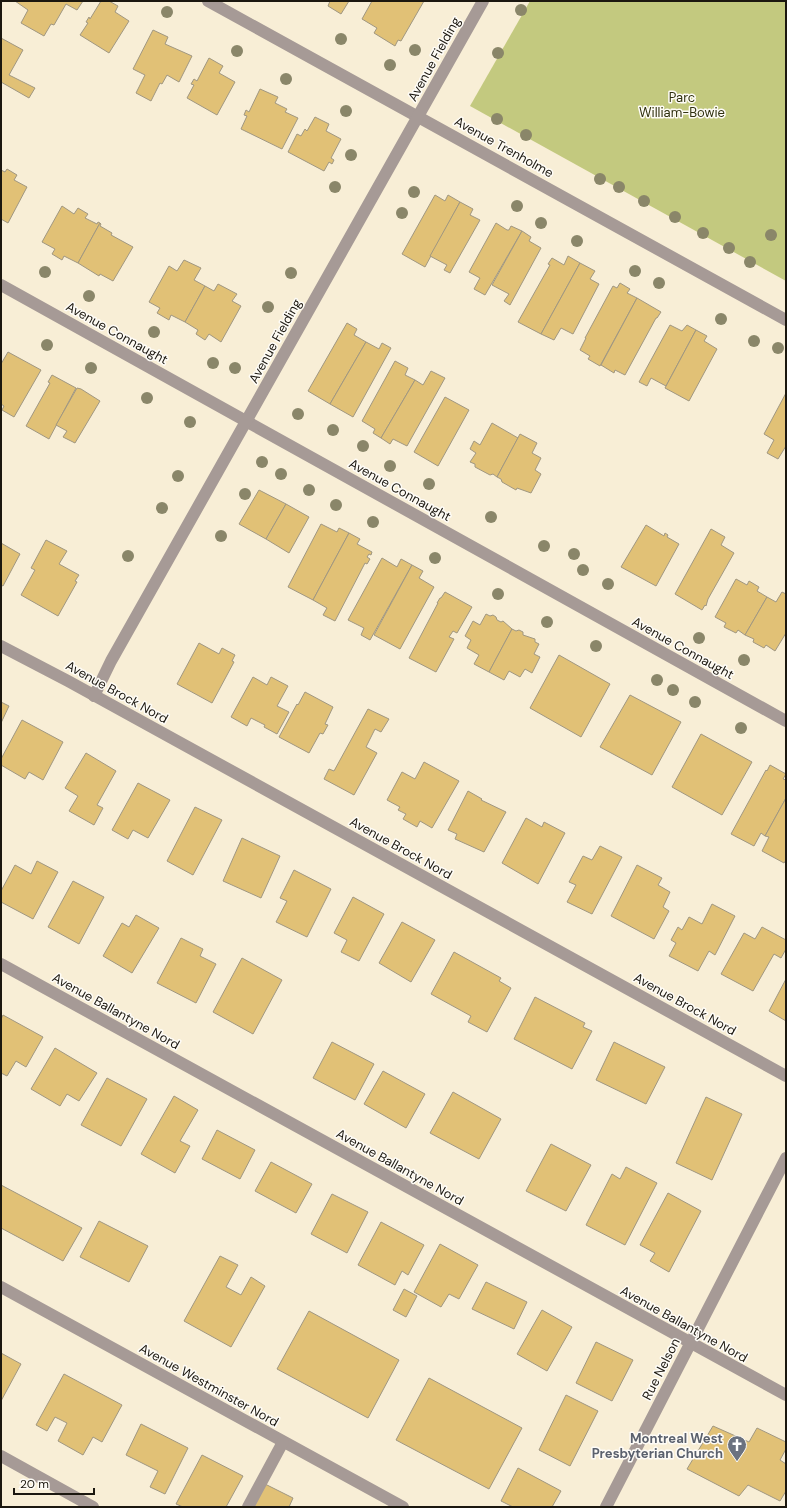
<svg xmlns="http://www.w3.org/2000/svg" width="787" height="1508" font-family="'DM Sans',sans-serif">
<style>
.green{fill:#c3c97f}
.building{fill:#e1c176;stroke:#a09781}
.lines{fill:none;stroke-linecap:round;stroke-linejoin:round}
.minor{stroke:#a69a96;stroke-width:12}
.tree{fill:#8a8669}
.labels{text-anchor:middle;dominant-baseline:central;stroke-width:3;stroke-linejoin:round;paint-order:stroke}
.street-label{font-size:13px;fill:#1b170f;stroke:#fefcf7}
.park-label{font-size:13px;fill:#30310f;stroke:#fefcf7}
.worship-label{font-size:13px;font-weight:bold;fill:#5b616d;stroke:#fefcf7;text-anchor:end}
</style>
<rect width="100%" height="100%" fill="#f8eed6"/>
<path class="green" d="M530,1h256v280l-316,-175z"/>
<g class="building">
<path d="M15,1h68l-6,9 -11,-6 -12,21 -3,-1 -7,12 -23,-13 7,-13z"/>
<path d="M101,1h8l9,5 -3,6 14,9 -20,32 -29,-18 8,-12 -2,-1 3,-5 1,2z"/>
<path d="M330,1h19l-8,13 -13,-8z"/>
<path d="M372,1h52l-23,40 -3,-1 -3,6 -21,-13 3,-5 -15,-9z"/>
<path d="M153,30l15,7 -3,7 27,12 -13,26 -12,-7 -5,9 -2,-1 -9,18 -15,-8 9,-18 -12,-6z"/>
<path d="M1,38l22,12 -14,25 26,13 -6,10 -28,-16z"/>
<path d="M209,58l14,8 -4,7 16,9 -18,33 -30,-17 7,-13 -3,-1 3,-5 3,2z"/>
<path d="M260,89l18,8 -3,6 12,6 -2,3 13,6 -16,31 -41,-20 6,-13 -3,-1 2,-5 3,2z"/>
<path d="M315,117l14,7 -3,7 15,8 -10,19 3,2 -2,4 -3,-2 -5,9 -36,-19 9,-18 4,2 4,-7 2,2z"/>
<path d="M7,169l10,6 -3,5 13,7 -19,36 -7,-4v-49l4,2z"/>
<path d="M435,195l10,6 3,-6 12,7 -35,65 -23,-13z"/>
<path d="M460,202l13,7 -3,6 10,5 -30,53 -6,-3 3,-5 -17,-9z"/>
<path d="M62,206l12,8 4,-6 10,6 -3,4 12,6 1,-2 2,1 -22,40 -14,-7 -2,4 -10,-6 3,-5 -13,-7z"/>
<path d="M100,223l1,1 -1,2 12,7 -1,2 22,12 -20,34 -13,-7 -1,2 -21,-13z"/>
<path d="M496,223l11,7h2l2,-4 11,5 -37,64 -11,-6 6,-11 -11,-6z"/>
<path d="M522,231l9,6 -2,4 12,7 -31,57 -6,-4 5,-7 -17,-9z"/>
<path d="M568,256l12,7 -39,71 -23,-12 32,-57 -2,-1 4,-6 12,7z"/>
<path d="M184,260l17,8 -7,12 11,6 -20,36 -14,-7 -2,5 -12,-7 3,-5 -11,-6 20,-36 8,5z"/>
<path d="M580,263l15,8 -5,8 9,5 -26,50 -12,-6 -7,12 -13,-6z"/>
<path d="M620,283l10,6 -3,4 10,5 -37,68 -12,-7 2,-3 -10,-6 6,-12h-1l28,-52 4,2z"/>
<path d="M218,284l19,10 -5,7 9,5 -20,36 -12,-8 -4,6 -9,-6 2,-4 -13,-8 20,-36 9,5z"/>
<path d="M637,298l24,14 -4,6h-1l-31,57 -10,-5 -1,3 -13,-8z"/>
<path d="M347,323l10,6 -3,6 12,7 -36,62 -22,-13z"/>
<path d="M670,325l12,6 5,-6 9,5 -30,56 -15,-8 -4,8 -8,-4z"/>
<path d="M696,330l11,6 -3,5 13,8 -28,52 -24,-13z"/>
<path d="M366,342l13,7 3,-6 9,5 -38,69 -23,-13z"/>
<path d="M8,352l33,18 -27,47 -12,-7 2,-4 -3,-2v-40z"/>
<path d="M395,361l13,7 -3,7 10,5 -34,58 -8,-5 2,-4 -13,-8z"/>
<path d="M431,371l14,7 -38,68 -14,-7 -3,5 -9,-6 34,-58 8,5z"/>
<path d="M52,375l24,13 -27,51 -23,-13 24,-43 -2,-1z"/>
<path d="M77,388l4,1 19,12 -25,42 -12,-6 4,-6 -11,-6z"/>
<path d="M786,393v53l-8,13 -11,-6 7,-13 -10,-6z"/>
<path d="M445,397l24,13 -31,56 -24,-14z"/>
<path d="M492,423l26,15 -21,39 -4,-3 -3,1 -15,-8v-3l-5,-2 6,-9 -6,-4 4,-8 6,4z"/>
<path d="M520,434l17,9 -5,10 9,5 -6,12 6,4 -10,19 -14,-5 -1,2 -14,-8 -1,-3 -4,-2z"/>
<path d="M259,490l27,14 -20,35 -27,-15z"/>
<path d="M286,504l23,13 -20,36 -23,-14z"/>
<path d="M321,524l16,8 2,-4 10,5 -36,67 -25,-13z"/>
<path d="M646,525l18,11 1,-3 3,2 -1,2 12,7 -23,42 -35,-19z"/>
<path d="M711,529l14,8 -4,8 13,8 -26,46 -2,7 -1,-1 -3,5 -27,-16z"/>
<path d="M349,533l11,6 -3,5 15,8 -1,3 -2,-1 -2,3 3,2 -3,5 -2,-1 -30,58 -12,-6 4,-7 -14,-8z"/>
<path d="M46,540l21,11 -8,13 20,11 -4,6 2,1 -19,34 -37,-21 14,-25 -4,-2z"/>
<path d="M1,543l19,11 -17,32 -2,-1z"/>
<path d="M382,558l15,9 4,-8 11,6 -42,75 -9,-5 3,-7 -16,-8z"/>
<path d="M412,565l11,6 -4,7 15,9 -34,62 -26,-14z"/>
<path d="M736,579l11,6 2,-4 10,6 -2,4 10,6 -22,38 -7,-5 -2,3 -12,-6 2,-4 -11,-6z"/>
<path d="M445,592l27,15 -15,26 -4,-2 -4,6 5,2 -18,33 -27,-14 29,-55h-1l3,-5h1z"/>
<path d="M782,592l4,2v39l-11,18 -9,-6 -2,3 -11,-6 1,-3 -9,-4 22,-38 9,5z"/>
<path d="M486,614l4,2 3,-1 3,2 1,3 4,2 2,-1 9,8 -23,43 -15,-8 5,-9 -12,-7 4,-8 -6,-4 8,-15 7,4z"/>
<path d="M512,629l4,2 3,-1 4,2v3l12,4v3l4,2 -5,10 6,3 -8,16 -7,-4 -5,8 -11,-6 -5,9 -15,-8z"/>
<path d="M199,643l20,11 3,-6 13,7 -3,6 2,1 -22,41 -35,-19z"/>
<path d="M559,655l51,29 -29,53 -51,-29z"/>
<path d="M253,677l14,8 4,-8 17,9 -11,20 12,6 -12,22 -13,-7 1,-2 -14,-7 -4,8 -16,-9z"/>
<path d="M305,692l28,15 -8,17 3,1 -5,9 -3,-1 -11,20 -30,-16 18,-33 1,1z"/>
<path d="M630,695l51,27 -29,53 -52,-28z"/>
<path d="M1,702l8,4 -8,17z"/>
<path d="M368,709l21,10 -8,13 -6,-3 -9,18 11,6 -23,42 -30,-16 5,-10 5,2z"/>
<path d="M22,720l41,22 -20,38 -14,-8 -4,7 -24,-14v-6z"/>
<path d="M701,734l51,28 -30,53 -50,-28z"/>
<path d="M86,753l30,18 -19,34 6,3 -9,17 -25,-14 9,-15 -13,-8z"/>
<path d="M424,762l35,19 -27,47 -12,-7 -3,6 -14,-8 3,-5 -8,-4 2,-3 -13,-7 15,-28 13,7z"/>
<path d="M770,765l16,9 -3,5 3,1v18l-21,38 -4,-3 -7,13 -23,-12 35,-64 1,1z"/>
<path d="M138,783l32,17 -22,38 -15,-8 -5,9 -16,-9z"/>
<path d="M468,791l14,8 -1,1 25,12 -22,40 -29,-13 2,-5 -9,-4z"/>
<path d="M786,798v62l-2,3 -22,-12 7,-14 -4,-1z"/>
<path d="M195,807l27,13 -29,55 -26,-14z"/>
<path d="M526,818l16,9 2,-5 21,11 -27,51 -36,-21z"/>
<path d="M242,838l38,18 -19,42 -38,-17z"/>
<path d="M600,846l22,11 -30,57 -25,-12 9,-17 -7,-3 14,-26 9,4z"/>
<path d="M37,861l21,11 -25,47 -32,-17v-11l14,-26 16,9z"/>
<path d="M637,865l25,13 -4,7 12,7 -7,15 6,4 -15,28 -43,-23z"/>
<path d="M294,870l37,19 -24,48 -31,-15 11,-21 -7,-3z"/>
<path d="M73,881l31,16 -25,47 -31,-17z"/>
<path d="M353,897l31,17 -25,47 -18,-9 6,-12 -13,-7z"/>
<path d="M712,904l23,12 -20,39 -6,-4 -11,20 -29,-15 7,-13 -5,-3 7,-13 4,3 7,-13 13,7z"/>
<path d="M136,915l23,13 -27,45 -29,-17 19,-33 7,4z"/>
<path d="M402,922l33,18 -24,42 -32,-19z"/>
<path d="M762,927l24,13v9l-5,9 -7,-4 -21,37 -32,-17 23,-41 11,6z"/>
<path d="M181,938l22,11 -3,7 16,8 -20,39 -39,-20z"/>
<path d="M454,952l47,26 -2,3 12,7 -24,44 -19,-10 3,-6 -40,-22z"/>
<path d="M242,958l40,22 -29,54 -40,-22z"/>
<path d="M786,979v42l-17,-10z"/>
<path d="M535,997l50,26 -2,4 9,4 -20,38 -58,-30z"/>
<path d="M3,1015l40,22 -17,30 -10,-6 -9,15 -6,-3v-54z"/>
<path d="M332,1042l42,22 -19,36 -42,-22z"/>
<path d="M614,1042l51,25 -19,37 -50,-24z"/>
<path d="M55,1048l42,25 -18,28 -12,-7 -7,12 -29,-17z"/>
<path d="M383,1071l42,23 -19,34 -42,-24z"/>
<path d="M107,1078l40,21 -26,47 -40,-21z"/>
<path d="M453,1092l48,27 -22,40 -49,-26z"/>
<path d="M174,1096l24,14 -18,31 10,5 -15,27 -34,-19z"/>
<path d="M706,1097l36,17 -30,66 -36,-17z"/>
<path d="M217,1130l38,20 -15,29 -38,-20z"/>
<path d="M551,1144l40,21 -25,46 -40,-20z"/>
<path d="M271,1162l41,22 -16,29 -41,-22z"/>
<path d="M626,1167l31,16 -32,62 -39,-20 26,-51 8,5z"/>
<path d="M1,1185l81,43 -19,33 -62,-33z"/>
<path d="M668,1193l33,18 -32,61 -19,-11 5,-8 -15,-8z"/>
<path d="M332,1194l36,18 -21,41 -36,-19z"/>
<path d="M99,1221l49,25 -19,36 -49,-25z"/>
<path d="M381,1222l43,23 -16,30 -6,-4 -7,14 -37,-20z"/>
<path d="M440,1244l38,21 -19,34 -10,-5 -8,13 -27,-15z"/>
<path d="M220,1256l18,9 -12,22 15,8 10,-18 14,9 -34,61 -47,-26z"/>
<path d="M486,1282l41,20 -13,27 -42,-20z"/>
<path d="M404,1289l13,7 -11,21 -13,-7z"/>
<path d="M542,1310l30,17 -25,44 -30,-17z"/>
<path d="M309,1311l90,49 -31,58 -91,-49z"/>
<path d="M596,1342l37,18 -21,41 -36,-18z"/>
<path d="M1,1353l20,11 -20,37z"/>
<path d="M64,1374l58,31 -20,37 -9,-5 -10,18 -25,-14 9,-18 -12,-6 -8,14 -11,-6z"/>
<path d="M429,1378l93,50 -33,61 -93,-49z"/>
<path d="M566,1395l32,16 -28,55 -31,-16z"/>
<path d="M141,1424l47,24 -23,46 -15,-7 8,-16 -32,-16z"/>
<path d="M713,1426l36,16 8,-14 29,14v7l-6,11 6,4v27l-6,10 -32,-16 -9,11 -52,-27z"/>
<path d="M202,1455l41,21 -17,31h-43l-7,-3z"/>
<path d="M518,1468l43,23 -9,16h-39l-12,-6z"/>
<path d="M263,1483l30,15 -4,9h-37z"/>
</g>
<g class="lines">
<g class="minor">
<path d="M208,1l578,319"/>
<path d="M1,285l785,436"/>
<path d="M1,646l67,35 718,395"/>
<path d="M94,696l17,-35 372,-660"/>
<path d="M1,964l785,431"/>
<path d="M1,1287l402,220"/>
<path d="M1,1456l92,51"/>
<path d="M248,1507l35,-65"/>
<path d="M606,1507l180,-349"/>
</g>
</g>
<g class="tree">
<circle cx="521" cy="10" r="6"/>
<circle cx="167" cy="12" r="6"/>
<circle cx="341" cy="39" r="6"/>
<circle cx="415" cy="50" r="6"/>
<circle cx="237" cy="51" r="6"/>
<circle cx="498" cy="53" r="6"/>
<circle cx="390" cy="65" r="6"/>
<circle cx="286" cy="79" r="6"/>
<circle cx="346" cy="111" r="6"/>
<circle cx="497" cy="119" r="6"/>
<circle cx="526" cy="135" r="6"/>
<circle cx="351" cy="155" r="6"/>
<circle cx="600" cy="179" r="6"/>
<circle cx="335" cy="187" r="6"/>
<circle cx="619" cy="187" r="6"/>
<circle cx="414" cy="192" r="6"/>
<circle cx="644" cy="201" r="6"/>
<circle cx="517" cy="206" r="6"/>
<circle cx="402" cy="213" r="6"/>
<circle cx="675" cy="217" r="6"/>
<circle cx="541" cy="223" r="6"/>
<circle cx="703" cy="233" r="6"/>
<circle cx="771" cy="235" r="6"/>
<circle cx="577" cy="241" r="6"/>
<circle cx="729" cy="248" r="6"/>
<circle cx="750" cy="262" r="6"/>
<circle cx="635" cy="271" r="6"/>
<circle cx="45" cy="272" r="6"/>
<circle cx="291" cy="273" r="6"/>
<circle cx="659" cy="283" r="6"/>
<circle cx="89" cy="296" r="6"/>
<circle cx="268" cy="307" r="6"/>
<circle cx="721" cy="319" r="6"/>
<circle cx="154" cy="332" r="6"/>
<circle cx="754" cy="341" r="6"/>
<circle cx="47" cy="345" r="6"/>
<circle cx="778" cy="348" r="6"/>
<circle cx="213" cy="363" r="6"/>
<circle cx="91" cy="368" r="6"/>
<circle cx="235" cy="368" r="6"/>
<circle cx="147" cy="398" r="6"/>
<circle cx="298" cy="414" r="6"/>
<circle cx="190" cy="422" r="6"/>
<circle cx="333" cy="430" r="6"/>
<circle cx="363" cy="446" r="6"/>
<circle cx="262" cy="462" r="6"/>
<circle cx="390" cy="466" r="6"/>
<circle cx="281" cy="474" r="6"/>
<circle cx="178" cy="476" r="6"/>
<circle cx="429" cy="484" r="6"/>
<circle cx="309" cy="490" r="6"/>
<circle cx="245" cy="494" r="6"/>
<circle cx="336" cy="505" r="6"/>
<circle cx="162" cy="508" r="6"/>
<circle cx="491" cy="517" r="6"/>
<circle cx="373" cy="522" r="6"/>
<circle cx="221" cy="536" r="6"/>
<circle cx="544" cy="546" r="6"/>
<circle cx="574" cy="554" r="6"/>
<circle cx="128" cy="556" r="6"/>
<circle cx="435" cy="558" r="6"/>
<circle cx="583" cy="570" r="6"/>
<circle cx="608" cy="584" r="6"/>
<circle cx="498" cy="594" r="6"/>
<circle cx="547" cy="622" r="6"/>
<circle cx="699" cy="638" r="6"/>
<circle cx="596" cy="646" r="6"/>
<circle cx="744" cy="660" r="6"/>
<circle cx="657" cy="680" r="6"/>
<circle cx="673" cy="690" r="6"/>
<circle cx="695" cy="702" r="6"/>
<circle cx="741" cy="728" r="6"/>
</g>
<defs>
<g id="church-pin" transform="scale(1)"><path d="M0 17L-7.5 6A9.5 9.5 0 1 1 7.5 6Z" fill="#6b7280" stroke="#fefcf7"/><path d="M-1.2-6h2.4v3.5h3.3v2.4h-3.3V6h-2.4V-.1h-3.3v-2.4h3.3Z" fill="#fff"/></g>
</defs>
<g fill-rule="evenodd">
<use href="#church-pin" x="737" y="1445"/>
</g>
<g class="labels">
<g class="street-label">
<text transform="translate(434 59) rotate(-61)">Avenue Fielding</text>
<text transform="translate(504 147) rotate(29)">Avenue Trenholme</text>
<text transform="translate(117 333) rotate(29)">Avenue Connaught</text>
<text transform="translate(275 341) rotate(-61)">Avenue Fielding</text>
<text transform="translate(400 490) rotate(29)">Avenue Connaught</text>
<text transform="translate(683 648) rotate(29)">Avenue Connaught</text>
<text transform="translate(117 692) rotate(29)">Avenue Brock Nord</text>
<text transform="translate(401 848) rotate(29)">Avenue Brock Nord</text>
<text transform="translate(685 1004) rotate(29)">Avenue Brock Nord</text>
<text transform="translate(116 1011) rotate(29)">Avenue Ballantyne Nord</text>
<text transform="translate(400 1167) rotate(29)">Avenue Ballantyne Nord</text>
<text transform="translate(684 1324) rotate(29)">Avenue Ballantyne Nord</text>
<text transform="translate(661 1369) rotate(-63)">Rue Nelson</text>
<text transform="translate(209 1385) rotate(29)">Avenue Westminster Nord</text>
</g>
<g class="park-label">
<text x="682" y="97">Parc<tspan x="682" dy="15">William-Bowie</tspan></text>
</g>
<g class="worship-label">
<text x="723" y="1438">Montreal West<tspan x="723" dy="15">Presbyterian Church</tspan></text>
</g>
</g>
<rect width="787" height="1508" fill="none" stroke="#1b170f" stroke-width="4"/>
<path d="M14 1488v6h80v-6" fill="none" stroke="#1b170f" stroke-width="2"/>
<text x="20" y="1488" font-size="12" fill="#1b170f" stroke="#fefcf7" stroke-width="3" paint-order="stroke">20 m</text>
</svg>
